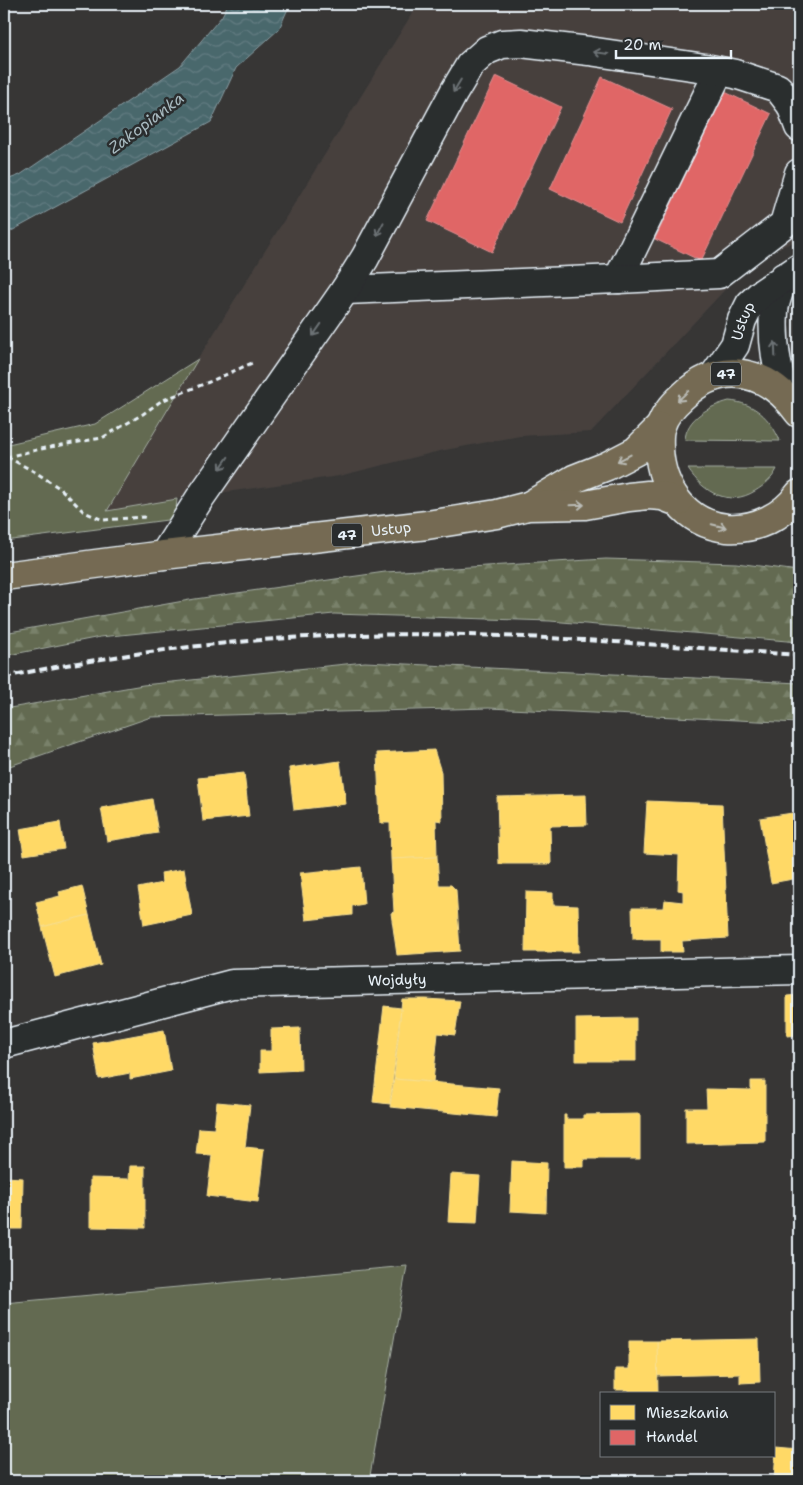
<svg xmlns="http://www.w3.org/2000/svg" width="803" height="1485" font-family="'Shantell Sans',sans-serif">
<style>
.built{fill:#46403e}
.green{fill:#636b51;stroke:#a6aea4}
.forest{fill:url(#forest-firs);stroke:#a6aea4}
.water{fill:url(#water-waves);stroke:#899ea4}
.homes{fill:#ffd966;stroke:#f8e092}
.shops{fill:#e06666;stroke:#e29092}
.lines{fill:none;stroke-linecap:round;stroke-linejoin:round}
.minor-casing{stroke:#e8f1f8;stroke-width:31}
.major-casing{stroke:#e8f1f8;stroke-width:31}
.path{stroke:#e8f1f8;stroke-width:3;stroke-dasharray:5 4;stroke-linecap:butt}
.minor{stroke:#2a2d2e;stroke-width:28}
.major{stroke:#746b52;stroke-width:28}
.rail{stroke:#e8f1f8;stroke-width:4;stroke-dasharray:8 4;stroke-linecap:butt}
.oneway{stroke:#6c7275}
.oneway2{stroke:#babbb6}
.labels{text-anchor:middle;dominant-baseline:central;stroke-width:5;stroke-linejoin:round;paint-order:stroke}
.shield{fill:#2a2d2e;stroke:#afb6bb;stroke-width:1}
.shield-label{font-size:14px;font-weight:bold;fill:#e8f1f8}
.street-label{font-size:15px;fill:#e8f1f8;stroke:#2a2d2e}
.water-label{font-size:16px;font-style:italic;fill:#a8bac0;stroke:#2a2d2e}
</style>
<defs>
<pattern id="forest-firs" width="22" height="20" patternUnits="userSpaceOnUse" patternTransform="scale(1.25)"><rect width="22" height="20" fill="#636b51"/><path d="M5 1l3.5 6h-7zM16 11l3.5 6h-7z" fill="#79816b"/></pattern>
<pattern id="water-waves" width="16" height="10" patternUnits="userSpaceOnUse" patternTransform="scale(1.25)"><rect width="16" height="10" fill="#49676c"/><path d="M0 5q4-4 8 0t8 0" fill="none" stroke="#637d82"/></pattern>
</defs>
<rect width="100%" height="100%" fill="#373635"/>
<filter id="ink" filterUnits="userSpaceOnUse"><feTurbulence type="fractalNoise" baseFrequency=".02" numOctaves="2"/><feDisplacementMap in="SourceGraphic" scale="10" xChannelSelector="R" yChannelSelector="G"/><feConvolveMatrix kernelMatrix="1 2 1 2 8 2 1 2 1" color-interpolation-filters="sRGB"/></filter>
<g filter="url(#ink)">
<path class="built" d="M418,4h381v236l-34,14 -14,8 -160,170 -71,4 -80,15 -101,25 -162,23 -70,12 91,-152z"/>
<g class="green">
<path d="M198,359l-91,152 70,-12 -2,20 -171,22v-96l91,-21z"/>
<path d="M729,401c26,2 41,17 51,40l-95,-1c1,-22 25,-34 44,-39z"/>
<path d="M688,469h89c-5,10 -12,16 -22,22 -26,16 -51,2 -67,-22z"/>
<path d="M407,1266l-38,215h-365v-178z"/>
</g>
<g class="forest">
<path d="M606,559l130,4 63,8v71l-249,-21 -216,-7 -234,23 -96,19v-23l191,-34 190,-27z"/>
<path d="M365,662l434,21v40l-310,-15 -338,9 -147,51v-59l139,-24z"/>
</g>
<path class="water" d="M228,4h62l-11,25 -43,39 -25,54 -207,113v-54l16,-6 160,-109 42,-50z"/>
<g class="homes">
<path d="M434,750l7,22 1,49 -6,-1 1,37 -46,2 -1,-36h-10l-3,-70z"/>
<path d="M340,761l6,43 -52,6 -5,-42z"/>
<path d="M244,773l5,43 -46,5 -5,-43z"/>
<path d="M586,795l1,30 -37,1 1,38h-52l-2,-67z"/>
<path d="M152,799l6,34 -51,8 -6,-33z"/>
<path d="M647,801l75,3 6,134 -46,3 1,11h-22v-13h-28l-1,-31h32l1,-8 18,2v-11l-5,-1 1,-35 -35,-2z"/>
<path d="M799,812v59l-6,1v7l-22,4 -11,-65z"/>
<path d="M60,822l4,27 -40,6 -4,-26z"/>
<path d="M437,857l2,28h12l5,5 4,61 -63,4 -6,-42 3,-1 -3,-53z"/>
<path d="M361,867l3,37 -12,2v9l-46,5 -6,-47z"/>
<path d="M184,869l8,46 -48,10 -6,-37 24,-5 -1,-10z"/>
<path d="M82,886l7,29 -47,12 -6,-25 24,-6 -1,-4z"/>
<path d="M526,892l27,1v12l25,1 1,46h-54z"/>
<path d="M89,915l12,50 -46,12 -13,-50z"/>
<path d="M799,995v40l-12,1v-40z"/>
<path d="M402,999h23l35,2 -5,34 -17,-2 -5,49 -39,-3z"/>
<path d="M384,1006l17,2 -11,96 -17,-2z"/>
<path d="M636,1018v43h-60v-42z"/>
<path d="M300,1028l1,42 -41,2v-21h11v-22z"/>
<path d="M164,1030l7,41 -41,8v-6l-31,6 -6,-36z"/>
<path d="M394,1079l105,9 -3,29 -106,-10z"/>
<path d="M751,1081h14v61l-79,2v-36h21l-1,-19 45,1z"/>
<path d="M217,1102l33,3 -5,42 19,2 -6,53 -51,-6 5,-41 -16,-1 3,-26 15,1z"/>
<path d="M640,1114v45h-56v8h-20v-52h2v4h17v-4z"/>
<path d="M512,1161l35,2 -1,50 -36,-2z"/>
<path d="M130,1166h15v62l-55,-1v-49l39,1z"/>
<path d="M451,1174l29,2 -3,47 -29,-1z"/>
<path d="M4,1177l19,1 -1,51h-18z"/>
<path d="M759,1339l1,43 -20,1v-9l-83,2v-35z"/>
<path d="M629,1341h28l1,53h-29v-4h-14v-21h14z"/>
<path d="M776,1448l23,2v31h-25z"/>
</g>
<g class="shops">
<path d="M496,76l65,31 -69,145 -65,-31z"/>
<path d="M602,77l70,32 -52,113 -70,-33z"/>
<path d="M725,92l46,22 -70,147 -46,-22z"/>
</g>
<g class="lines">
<g class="minor-casing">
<g id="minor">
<path d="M784,277c-3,11 -9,22 -10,34 -2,29 2,57 12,85"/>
<path d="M618,279l101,-208"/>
<path d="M345,290l273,-11 101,-5 65,-50 15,-51"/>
<path id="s1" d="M713,377l22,-32 7,-25 8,-16 12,-11 37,-25"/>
<path d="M164,555l36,-57 145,-208 20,-32 89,-166 16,-27 17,-15 15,-6 19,-1 68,8 116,17 30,6 43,14 13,17 8,22"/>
<path id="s2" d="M4,1044l228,-60 567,-14"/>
</g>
</g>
<g class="major-casing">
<g id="major">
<path d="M799,413c-30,-42 -76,-55 -116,-17 -9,8 -19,19 -22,30 -3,7 -2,16 -2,23 2,39 26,75 68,79 28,2 56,-11 72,-34"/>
<path d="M530,505l44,-26 33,-13 29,-15 24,-24"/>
<path id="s3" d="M4,576l160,-21 263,-30 70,-11 31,-8 57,-1 44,-8 19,-2 14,1 16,6"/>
</g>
</g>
<g class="path">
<path d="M6,457l44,-10 52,-9 41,-24 18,-13 48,-19 43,-19"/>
<path d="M7,457l28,15 26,17 23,23 19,8 41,-3 4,1"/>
</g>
<use href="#minor" class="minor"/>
<use href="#major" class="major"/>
<path class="rail" d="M4,677c116,-24 235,-39 354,-42 148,-4 294,10 441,20"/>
</g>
<defs><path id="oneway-shaft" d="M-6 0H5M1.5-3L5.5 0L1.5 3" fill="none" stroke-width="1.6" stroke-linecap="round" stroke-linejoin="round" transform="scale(1.25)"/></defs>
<g class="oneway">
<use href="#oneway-shaft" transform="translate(601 53) rotate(-172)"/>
<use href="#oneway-shaft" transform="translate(457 86) rotate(121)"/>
<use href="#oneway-shaft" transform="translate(380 229) rotate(118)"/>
<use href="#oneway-shaft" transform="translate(317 330) rotate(125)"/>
<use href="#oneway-shaft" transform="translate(775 349) rotate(-92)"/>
<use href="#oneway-shaft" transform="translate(224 463) rotate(125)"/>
</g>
<g class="oneway2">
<use href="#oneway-shaft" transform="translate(683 396) rotate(137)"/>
<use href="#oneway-shaft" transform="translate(624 458) rotate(153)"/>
<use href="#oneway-shaft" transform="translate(577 505) rotate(-2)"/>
<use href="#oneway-shaft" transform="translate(719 526) rotate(13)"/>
</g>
</g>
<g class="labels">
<g class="shield">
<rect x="711" y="362.5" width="30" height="23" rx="4"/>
<rect x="332" y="523.5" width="30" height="23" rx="4"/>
</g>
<g class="shield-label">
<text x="726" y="374">47</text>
<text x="347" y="535">47</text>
</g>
<g class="street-label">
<text stroke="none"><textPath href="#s1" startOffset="64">Ustup</textPath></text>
<text stroke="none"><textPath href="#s3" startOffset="390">Ustup</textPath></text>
<text stroke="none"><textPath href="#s2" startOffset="401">Wojdyły</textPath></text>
</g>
<g class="water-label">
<text transform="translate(146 123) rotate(-37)">Zakopianka</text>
</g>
</g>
<rect width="803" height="1485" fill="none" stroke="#2a2d2e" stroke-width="20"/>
<rect x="10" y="10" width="783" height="1465" fill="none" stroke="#e8f1f8" stroke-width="2" filter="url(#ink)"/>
<rect x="600" y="1392" width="175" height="65" fill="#2a2d2e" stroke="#767b7f"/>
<rect x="610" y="1405" width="25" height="15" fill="#ffd966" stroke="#767b7f"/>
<text x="646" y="1418" font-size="15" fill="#e8f1f8">Mieszkania</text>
<rect x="610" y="1430" width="25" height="15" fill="#e06666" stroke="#767b7f"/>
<text x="646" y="1442" font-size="15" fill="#e8f1f8">Handel</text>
<path d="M616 50v8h115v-8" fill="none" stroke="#e8f1f8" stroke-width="2.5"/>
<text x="623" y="50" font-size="15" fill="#e8f1f8" stroke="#2a2d2e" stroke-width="4" paint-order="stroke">20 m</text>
</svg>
